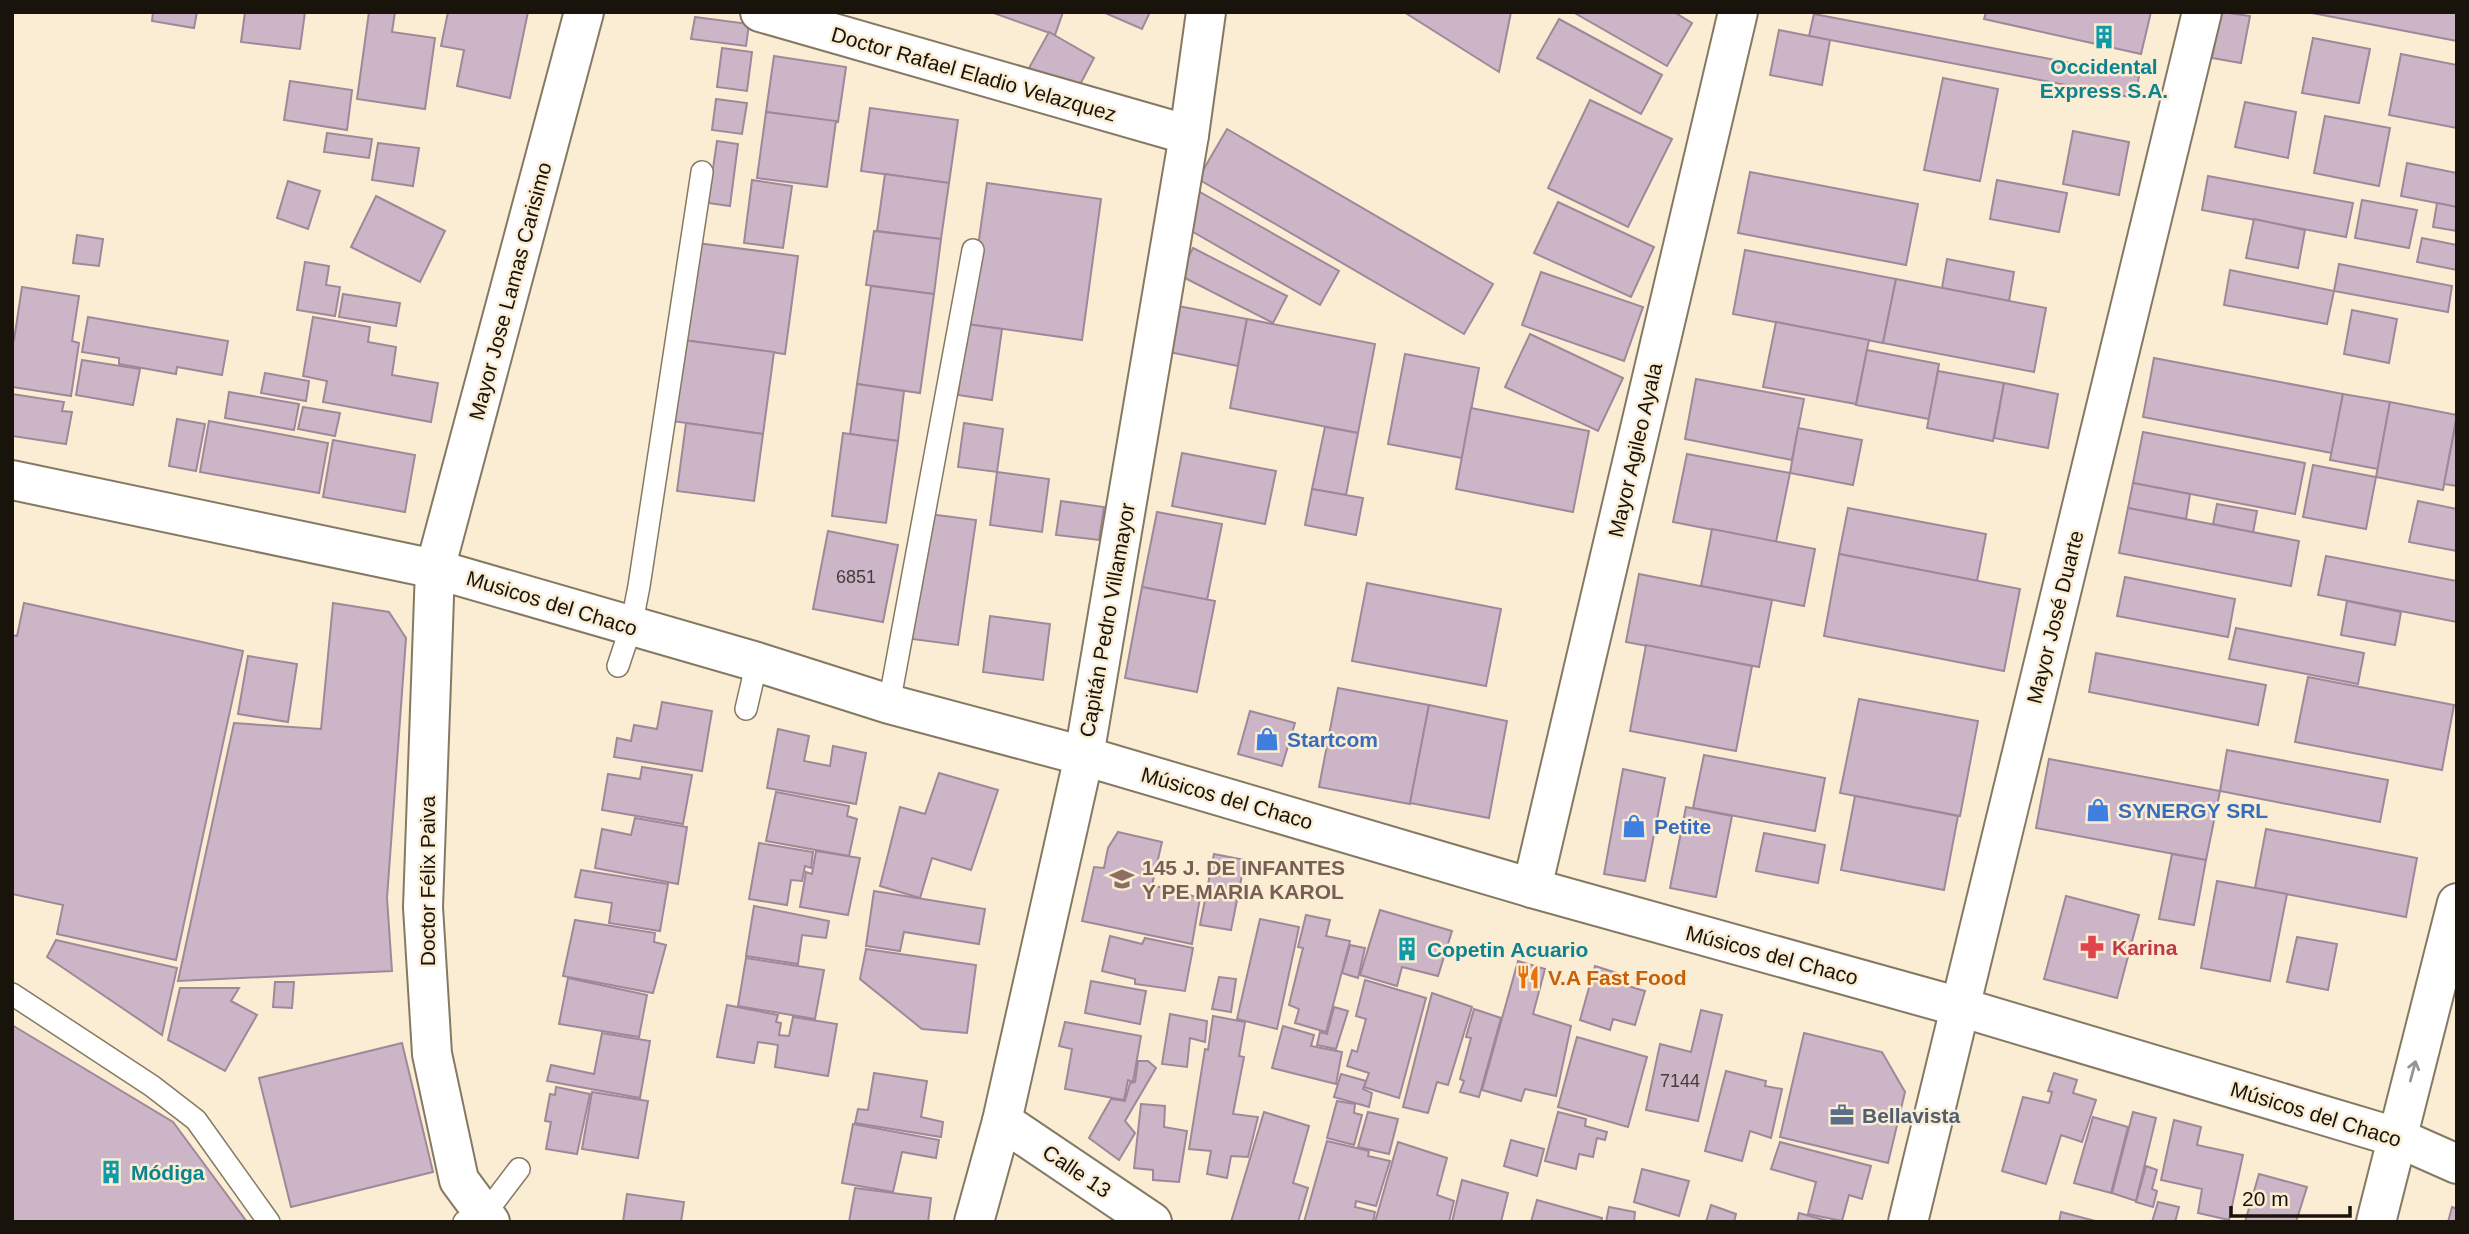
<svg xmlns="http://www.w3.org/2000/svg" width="2469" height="1234" font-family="Helvetica,sans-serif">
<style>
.building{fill:#ccb5c7;stroke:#9e8899;stroke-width:2}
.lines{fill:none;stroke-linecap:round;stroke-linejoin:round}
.lane-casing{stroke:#857963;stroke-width:24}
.street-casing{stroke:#857963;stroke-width:42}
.secondary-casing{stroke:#857963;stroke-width:42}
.lane{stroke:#fff;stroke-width:21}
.street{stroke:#fff;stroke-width:38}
.secondary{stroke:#fff;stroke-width:38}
.oneway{stroke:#979591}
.labels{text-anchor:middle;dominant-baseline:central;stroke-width:5;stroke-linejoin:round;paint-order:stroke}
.number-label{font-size:18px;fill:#453c3a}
.culture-label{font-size:21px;font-weight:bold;fill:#0d838f;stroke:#faedd3;text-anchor:start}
.street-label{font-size:21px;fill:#18130b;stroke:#faedd3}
.shop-label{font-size:21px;font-weight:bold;fill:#366cbe;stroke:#faedd3;text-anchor:start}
.education-label{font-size:21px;font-weight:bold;fill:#785e54;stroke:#faedd3;text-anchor:start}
.health-label{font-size:21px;font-weight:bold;fill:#be3a42;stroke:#faedd3;text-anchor:start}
.food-label{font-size:21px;font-weight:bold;fill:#c56008;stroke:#faedd3;text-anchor:start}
.service-label{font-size:21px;font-weight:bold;fill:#4e5e75;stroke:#faedd3;text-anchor:start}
</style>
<rect width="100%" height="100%" fill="#faedd3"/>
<g class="building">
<path d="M153,12h44l-3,16 -42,-7z"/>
<path d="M245,12h60l-5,37 -59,-7z"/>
<path d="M369,12h26l-3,20 43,6 -10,71 -68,-10z"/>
<path d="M448,12h80l-18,86 -53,-12 7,-36 -23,-4z"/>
<path d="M991,12h72l-8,23z"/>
<path d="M1103,12h47l-8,17z"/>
<path d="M1404,12h107l-12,60z"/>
<path d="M1573,12h101l18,11 -25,43z"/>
<path d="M1986,12h165l-10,42 -157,-35z"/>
<path d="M2221,12l29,4 -9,47 -29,-5z"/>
<path d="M2307,12h150v29z"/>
<path d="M1814,14l325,62 -4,22 -326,-62z"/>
<path d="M695,17l54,7 -3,22 -55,-7z"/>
<path d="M1559,19l103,56 -21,39 -104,-56z"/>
<path d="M1779,30l51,10 -8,45 -52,-10z"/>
<path d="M1049,32l45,26 -19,36 -46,-26z"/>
<path d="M2313,38l57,11 -11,54 -57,-10z"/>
<path d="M722,48l30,4 -5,39 -30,-4z"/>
<path d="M2401,54l56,11v63l-68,-13z"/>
<path d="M774,56l72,11 -8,55 -72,-10z"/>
<path d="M1943,78l55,11 -18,92 -56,-11z"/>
<path d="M290,81l62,9 -5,40 -63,-10z"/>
<path d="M716,99l31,4 -5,31 -30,-4z"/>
<path d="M1590,100l82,39 -44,88 -80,-39z"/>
<path d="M2245,102l51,10 -8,46 -53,-11z"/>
<path d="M870,108l88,12 -9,63 -88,-12z"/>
<path d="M766,112l70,9 -9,66 -70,-9z"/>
<path d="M2325,116l65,12 -11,58 -65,-13z"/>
<path d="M1227,129l266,155 -29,50 -266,-155z"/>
<path d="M2073,131l56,11 -10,53 -56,-11z"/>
<path d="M327,133l45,6 -3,19 -45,-6z"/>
<path d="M717,141l21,3 -8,62 -22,-3z"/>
<path d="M378,143l41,5 -6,38 -41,-6z"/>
<path d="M2407,163l50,10v34l-56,-11z"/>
<path d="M1750,172l168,32 -12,61 -168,-32z"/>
<path d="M885,174l64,9 -8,56 -64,-8z"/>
<path d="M2208,176l145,27 -7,34 -144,-27z"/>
<path d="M752,180l40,6 -9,62 -39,-5z"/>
<path d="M1997,180l70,13 -8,39 -69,-13z"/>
<path d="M288,181l32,10 -12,38 -31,-11z"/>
<path d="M987,183l114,16 -19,141 -115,-16z"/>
<path d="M1200,192l139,79 -19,34 -139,-80z"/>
<path d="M376,196l69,35 -25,51 -69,-35z"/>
<path d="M2362,200l55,10 -8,38 -54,-10z"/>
<path d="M1558,202l96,45 -23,50 -97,-44z"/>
<path d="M2437,203l20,4v24l-24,-4z"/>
<path d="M2254,219l51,11 -7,38 -52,-10z"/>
<path d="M874,231l67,8 -7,55 -68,-9z"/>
<path d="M77,235l26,4 -4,27 -26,-3z"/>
<path d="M2422,238l35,7v25l-40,-8z"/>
<path d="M697,243l101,13 -13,98 -102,-14z"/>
<path d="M1193,248l94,48 -14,27 -94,-48z"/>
<path d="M1745,250l151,29 -13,64 -150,-29z"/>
<path d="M1947,259l67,13 -5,29 -67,-13z"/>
<path d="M305,262l24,4 -3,19 14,2 -5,29 -38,-6z"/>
<path d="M2339,264l113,22 -4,26 -114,-21z"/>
<path d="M2230,270l104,21 -7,33 -103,-19z"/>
<path d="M1541,272l102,35 -19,54 -102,-36z"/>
<path d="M1896,279l150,29 -12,64 -151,-29z"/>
<path d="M871,286l63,8 -14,99 -63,-9z"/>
<path d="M22,287l57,9 -7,45 7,2 -8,53 -59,-9v-47h2z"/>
<path d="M343,294l57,9 -4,23 -57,-9z"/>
<path d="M1178,306l69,13 -9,47 -69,-14z"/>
<path d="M2352,310l45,9 -8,44 -45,-9z"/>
<path d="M88,317l140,24 -6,34 -45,-8 -1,7 -57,-10v-6l-37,-6z"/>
<path d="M313,317l57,10 -2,15 28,5 -4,28 46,8 -7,39 -108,-20 4,-21 -24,-5z"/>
<path d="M1247,319l128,25 -17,89 -128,-25z"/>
<path d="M1776,322l93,18 -13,64 -93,-17z"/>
<path d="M967,324l35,5 -10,71 -34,-5z"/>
<path d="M1530,334l93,44 -25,53 -93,-44z"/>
<path d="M683,340l91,12 -11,82 -91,-13z"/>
<path d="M1867,350l72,14 -10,55 -73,-14z"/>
<path d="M1405,354l74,14 -17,90 -74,-14z"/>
<path d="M2154,358l189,36 -11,59 -189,-36z"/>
<path d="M82,360l58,9 -7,36 -57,-10z"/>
<path d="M1938,371l66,12 -11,58 -66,-13z"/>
<path d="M265,373l44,8 -3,20 -45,-8z"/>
<path d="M1696,379l108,20 -12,61 -107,-21z"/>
<path d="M2004,383l54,11 -10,54 -54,-10z"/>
<path d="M857,384l47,7 -6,50 -48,-7z"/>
<path d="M229,392l70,12 -5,26 -69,-12z"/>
<path d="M12,394l52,8 -2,9 10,1 -6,32 -54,-8z"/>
<path d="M2343,394l47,8 -12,67 -48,-9z"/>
<path d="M2390,402l67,13 -14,75 -67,-13z"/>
<path d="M303,407l37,6 -5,23 -37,-7z"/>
<path d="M1471,408l118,23 -16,81 -117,-23z"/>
<path d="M2457,417v69l-13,-2z"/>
<path d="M177,419l28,5 -9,47 -27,-5z"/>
<path d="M209,421l119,22 -9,50 -119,-21z"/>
<path d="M686,423l77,11 -9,67 -77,-10z"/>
<path d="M964,423l39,6 -6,43 -39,-5z"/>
<path d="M1325,427l33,6 -12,62 -34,-6z"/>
<path d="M1798,428l64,12 -9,45 -63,-12z"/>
<path d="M2143,432l162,31 -10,51 -162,-31z"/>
<path d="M843,433l55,8 -12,82 -54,-7z"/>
<path d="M333,440l82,15 -10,57 -82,-15z"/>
<path d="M1182,453l94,18 -11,53 -93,-18z"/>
<path d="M1687,454l103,19 -14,69 -103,-20z"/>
<path d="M2313,465l63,12 -10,52 -63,-12z"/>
<path d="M997,472l52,7 -7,53 -52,-7z"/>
<path d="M2133,483l57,11 -4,25 -58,-11z"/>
<path d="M1312,489l51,9 -7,37 -51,-10z"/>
<path d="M1061,501l43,6 -5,33 -43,-5z"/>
<path d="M2418,501l39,8v42l-48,-9z"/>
<path d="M2217,504l40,7 -4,22 -40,-9z"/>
<path d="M1848,508l138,26 -9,47 -138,-27z"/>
<path d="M2128,508l171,33 -8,45 -172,-33z"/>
<path d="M1157,512l65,12 -15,76 -65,-13z"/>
<path d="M929,514l47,6 -18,125 -46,-6z"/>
<path d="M1712,529l103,20 -11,57 -103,-20z"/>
<path d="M828,531l70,14 -15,77 -70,-13z"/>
<path d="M1839,554l181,35 -16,82 -180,-35z"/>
<path d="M2326,556l131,25v41l-139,-27z"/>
<path d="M1639,574l133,26 -13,67 -133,-25z"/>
<path d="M2125,577l110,22 -7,38 -111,-21z"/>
<path d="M1367,583l134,26 -15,77 -134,-25z"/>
<path d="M1142,587l73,14 -18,91 -72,-14z"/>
<path d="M2347,601l54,11 -6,33 -54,-10z"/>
<path d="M24,603l219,48 -67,309 -119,-26 6,-29 -51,-11v-259l5,1z"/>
<path d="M333,603l56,9 17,26 -19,260 5,73 -214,10 56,-258 87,6z"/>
<path d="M990,616l60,8 -7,56 -60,-8z"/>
<path d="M2236,628l128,25 -6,31 -129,-25z"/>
<path d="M1646,645l106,21 -16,85 -106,-20z"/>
<path d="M2096,653l170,32 -8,40 -169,-33z"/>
<path d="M248,656l49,8 -9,58 -50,-8z"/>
<path d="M2308,677l146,28 -12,65 -147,-28z"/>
<path d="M1338,688l91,17 -19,99 -91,-17z"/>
<path d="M1859,699l119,22 -18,95 -120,-23z"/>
<path d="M662,702l50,9 -10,60 -88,-14 3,-19 14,3 3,-16 23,4z"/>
<path d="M1429,705l78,16 -18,97 -79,-15z"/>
<path d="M1250,711l45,12 -13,43 -44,-12z"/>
<path d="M778,729l31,7 -5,25 26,5 3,-20 33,7 -10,51 -89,-16z"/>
<path d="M2227,750l161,30 -8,42 -160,-31z"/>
<path d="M1704,755l121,23 -10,53 -122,-23z"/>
<path d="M2049,759l171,32 -14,69 -170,-32z"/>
<path d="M642,767l50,8 -9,49 -81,-14 6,-36 32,5z"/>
<path d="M1623,769l42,9 -20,103 -41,-7z"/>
<path d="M939,773l59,17 -27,80 -39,-12 -12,40 -40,-12 20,-79 25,7z"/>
<path d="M776,792l73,14 -2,10 10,3 -8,37 -83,-15z"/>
<path d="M1855,796l103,20 -14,74 -103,-20z"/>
<path d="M1686,807l46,9 -16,81 -46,-9z"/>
<path d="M635,818l52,9 -9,57 -83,-16 7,-39 29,6z"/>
<path d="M2266,829l151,29 -11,59 -151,-29z"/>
<path d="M1118,832l44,10 -10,43 48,13 -8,46 -110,-23 12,-54 10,1 4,-20z"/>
<path d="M1764,833l61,12 -7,38 -62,-12z"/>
<path d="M759,843l54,9 -2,16 -6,-2 -3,15 -11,-1 -4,25 -38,-6z"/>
<path d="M816,851l44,7 -12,57 -48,-8 6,-35 6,2z"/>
<path d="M1214,854l31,6 -14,70 -31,-5z"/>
<path d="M2172,854l34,6 -12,65 -35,-6z"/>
<path d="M581,870l87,14 -8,47 -51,-8 3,-20 -37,-6z"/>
<path d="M2217,881l70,13 -17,87 -69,-13z"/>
<path d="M874,891l111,18 -6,35 -75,-12 -4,19 -34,-5z"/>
<path d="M2066,896l73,19 -22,83 -73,-19z"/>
<path d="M754,906l75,15 -3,17 -24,-3 -4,29 -52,-8z"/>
<path d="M1380,910l72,21 -14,45 -36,-9 -5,19 -37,-11z"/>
<path d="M1306,915l24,5 -4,16 24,5 -24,91 -31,-9 4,-14 -10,-4 14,-57 -5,-1z"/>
<path d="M1260,919l39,8 -22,102 -40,-10z"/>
<path d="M575,920l80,13 -1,9 12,3 -13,48 -90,-17z"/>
<path d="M1110,936l32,8 3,-6 48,10 -8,43 -50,-7v-5l-33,-8z"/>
<path d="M2297,937l40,7 -9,46 -41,-8z"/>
<path d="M56,940l121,28 -15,67 -115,-78z"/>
<path d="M1350,945l15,3 -7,30 -16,-5z"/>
<path d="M866,949l110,16 -9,68 -45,-4 -62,-50z"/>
<path d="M746,958l78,12 -9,49 -77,-13z"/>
<path d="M1518,961l27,8 -12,45 38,12 -15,70 -31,-7 -4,12 -39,-11z"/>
<path d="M1595,966l28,9 -2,9 24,7 -10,34 -22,-6 -3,11 -30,-10z"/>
<path d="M1219,977l17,2 -5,33 -19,-3z"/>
<path d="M568,978l79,17 -8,42 -80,-13z"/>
<path d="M1365,980l61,18 -27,100 -35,-11 5,-14 -22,-7 5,-16 5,2 9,-33 -10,-3z"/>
<path d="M1091,981l55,10 -6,33 -55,-11z"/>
<path d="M275,982h19l-2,26 -19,-1z"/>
<path d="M180,988h59l-8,13 26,14 -32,56 -57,-31z"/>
<path d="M1432,993l40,14 -24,78 -11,-3 -9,31 -25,-6z"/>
<path d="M727,1005l51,10 -2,7 5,1 -2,12 10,1 4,-19 44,7 -9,52 -53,-9 3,-22 -20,-3 -4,21 -37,-6z"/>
<path d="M1334,1007l14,4 -12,38 -19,-4 3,-13 7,2z"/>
<path d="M1474,1009l27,9 -22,79 -19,-5 4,-11 -4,-2 11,-41 -5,-1z"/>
<path d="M1701,1010l21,5 -24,106 -52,-11 14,-66 31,8z"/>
<path d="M1170,1014l37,7 -2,21 -15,-4 -3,29 -25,-3z"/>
<path d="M1213,1016l32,6 -6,34 5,1 -11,57 25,3 -10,40 -17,-1 -4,22 -20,-4 4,-23 -22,-2 16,-100 3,1z"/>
<path d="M1065,1022l76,14 -8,46 -5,-2 -4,20 -59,-11 7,-40 -13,-3z"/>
<path d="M12,1025l161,97 74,100h-235z"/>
<path d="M1283,1026l31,9 -3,11 31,6 -6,32 -64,-16z"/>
<path d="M602,1033l48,8 -10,57 -93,-17 4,-16 43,9z"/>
<path d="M1804,1033l78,19 23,40 -17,71 -108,-26z"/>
<path d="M1577,1037l70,20 -19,70 -70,-20z"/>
<path d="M402,1043l31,129 -142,35 -32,-129z"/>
<path d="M1138,1061h10l8,7 -31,53 10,12 -16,27 -30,-22 22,-39 14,2 5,-18 5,-1z"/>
<path d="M1726,1071l40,10 -1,5 17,3 -11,49 -21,-7 -8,30 -37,-10z"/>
<path d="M874,1073l53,8 -6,36 22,5 -2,15 -86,-14 3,-14 10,1z"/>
<path d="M2054,1073l23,7 -4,13 23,7 -14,42 -21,-7 -15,49 -44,-13 21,-74 26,6 3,-11 -4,-1z"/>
<path d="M1341,1074l25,7 -3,8 9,4 -3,14 -35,-10z"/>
<path d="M556,1087l34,7 -13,60 -31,-5 5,-27 -6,-1 5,-27 5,1z"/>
<path d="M592,1092l56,9 -10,57 -56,-9z"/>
<path d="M1337,1101l18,3 -1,9 8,2 -8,30 -27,-7z"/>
<path d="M1141,1104l24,2 -1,21 23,4 -8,51 -26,-2v-10l-19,-2z"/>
<path d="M1264,1112l45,14 -16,57 15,5 -10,34h-67z"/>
<path d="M1368,1112l30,7 -9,35 -31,-7z"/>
<path d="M1558,1112l28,7 -1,7 22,6 -2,8 -8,-2 -4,19 -14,-3 -3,15 -31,-8z"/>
<path d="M2133,1112l23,6 -20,83 -24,-8z"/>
<path d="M2093,1117l35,10 -17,66 -37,-10z"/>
<path d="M2174,1120l27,7 -4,18 46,10 -14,65 -31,-7 4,-24 -41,-9z"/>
<path d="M853,1124l86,16 -3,18 -34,-6 -9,40 -51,-9z"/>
<path d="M1511,1140l33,9 -7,27 -33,-10z"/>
<path d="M1327,1141l42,10 -1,5 22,5 -14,45 -20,-5 -1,6 20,5 -2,10h-69z"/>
<path d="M1398,1142l49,16 -10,37 17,6 -5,21h-74z"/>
<path d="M1780,1142l91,24 -9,33 -13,-4 -7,26 -34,-7 8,-32 -45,-13z"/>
<path d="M2146,1166l11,4 -5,19 5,2 -4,16 -17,-5z"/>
<path d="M1642,1169l47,12 -10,35 -45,-14z"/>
<path d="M2259,1174l48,13 -11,35h-51z"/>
<path d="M1462,1180l46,13 -7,29h-49z"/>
<path d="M855,1188l76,10 -3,24h-79z"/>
<path d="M627,1194l57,8 -3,20h-58z"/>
<path d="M1537,1200l65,18 -1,4h-70z"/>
<path d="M2158,1202l21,5 -4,15h-23z"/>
<path d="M1711,1205l25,9 -2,8h-28z"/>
<path d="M1609,1207l26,5 -1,10h-28z"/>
<path d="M2452,1207l5,2v13h-9z"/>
<path d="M2061,1212l38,10h-40z"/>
<path d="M1799,1213l32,9h-34z"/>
</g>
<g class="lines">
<g class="lane-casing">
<g id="lane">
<path d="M618,666l13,-39 8,-41 63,-414"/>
<path d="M889,704l84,-454"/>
<path d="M746,709l11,-47"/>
<path d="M12,994l140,92 44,34 73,102"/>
<path d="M464,1222l20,-7 35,-46"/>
</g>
</g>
<g class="street-casing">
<g id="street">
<path d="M760,12l429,123"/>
<path d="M1532,888l206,-876"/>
<path d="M1002,1121l150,101"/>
<path d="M490,1222l-31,-42 -27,-126 -9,-147 12,-338 149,-557"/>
<path d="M974,1222l28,-101 82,-365 105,-621 17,-123"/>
<path d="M1908,1222l294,-1210"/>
</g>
</g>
<g class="secondary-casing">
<g id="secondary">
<path d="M12,480l423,89 322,93 132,42 195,52 448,132 428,119 436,130 61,27"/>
<path d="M2376,1222l81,-319"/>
</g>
</g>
<use href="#lane" class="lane"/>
<use href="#street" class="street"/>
<use href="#secondary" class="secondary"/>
</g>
<defs><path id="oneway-shaft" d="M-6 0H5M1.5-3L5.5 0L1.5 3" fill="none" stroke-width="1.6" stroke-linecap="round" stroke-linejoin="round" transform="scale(1.75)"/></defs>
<use class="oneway" href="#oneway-shaft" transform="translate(2413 1071) rotate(-75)"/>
<defs>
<g id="building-bare" transform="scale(1.89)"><path d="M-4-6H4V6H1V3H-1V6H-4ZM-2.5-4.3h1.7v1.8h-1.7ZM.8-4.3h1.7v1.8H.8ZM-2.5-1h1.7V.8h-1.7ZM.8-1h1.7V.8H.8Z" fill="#0f9aa8" stroke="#faedd3" stroke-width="2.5" paint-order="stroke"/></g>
<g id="shop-bare" transform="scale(1.89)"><path d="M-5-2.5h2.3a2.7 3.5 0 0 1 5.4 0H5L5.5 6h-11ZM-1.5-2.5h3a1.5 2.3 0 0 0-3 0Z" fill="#3f7fe0" stroke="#faedd3" stroke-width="2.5" paint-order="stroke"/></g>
<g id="school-bare" transform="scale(1.89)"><path d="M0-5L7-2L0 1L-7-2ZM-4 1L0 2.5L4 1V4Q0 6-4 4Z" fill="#8d6e63" stroke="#faedd3" stroke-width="2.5" paint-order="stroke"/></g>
<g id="pharmacy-bare" transform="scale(1.89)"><path d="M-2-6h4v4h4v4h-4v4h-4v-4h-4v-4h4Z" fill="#e0444e" stroke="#faedd3" stroke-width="2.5" paint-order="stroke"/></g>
<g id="restaurant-bare" transform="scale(1.89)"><path d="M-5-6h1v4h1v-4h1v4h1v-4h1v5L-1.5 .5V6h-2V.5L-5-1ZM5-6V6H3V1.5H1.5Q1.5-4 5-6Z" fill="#e8710a" stroke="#faedd3" stroke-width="2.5" paint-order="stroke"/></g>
<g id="office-bare" transform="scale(1.89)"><path d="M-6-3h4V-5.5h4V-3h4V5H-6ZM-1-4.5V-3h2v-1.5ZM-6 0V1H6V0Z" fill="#5c6f8a" stroke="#faedd3" stroke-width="2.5" paint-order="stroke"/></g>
</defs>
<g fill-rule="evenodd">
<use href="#building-bare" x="2104" y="37"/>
<use href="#shop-bare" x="1267" y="739"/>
<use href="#shop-bare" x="2098" y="810"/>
<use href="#shop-bare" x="1634" y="826"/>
<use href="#school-bare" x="1122" y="879"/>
<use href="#pharmacy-bare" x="2092" y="947"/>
<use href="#building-bare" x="1407" y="949"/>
<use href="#restaurant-bare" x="1528" y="977"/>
<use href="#office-bare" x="1842" y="1115"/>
<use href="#building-bare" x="111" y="1172"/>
</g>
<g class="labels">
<g class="number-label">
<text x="856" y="577">6851</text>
<text x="1680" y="1081">7144</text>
</g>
<g class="culture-label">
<text x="2104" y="66" text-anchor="middle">Occidental<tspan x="2104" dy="24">Express S.A.</tspan></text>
<text x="1427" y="949">Copetin Acuario</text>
<text x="131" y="1172">Módiga</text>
</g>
<g class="street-label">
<text transform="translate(974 74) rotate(16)">Doctor Rafael Eladio Velazquez</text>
<text transform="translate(510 291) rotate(-75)">Mayor Jose Lamas Carisimo</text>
<text transform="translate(1635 450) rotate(-77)">Mayor Agileo Ayala</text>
<text transform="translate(552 603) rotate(17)">Musicos del Chaco</text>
<text transform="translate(2055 617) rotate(-76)">Mayor José Duarte</text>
<text transform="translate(1107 620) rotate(-80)">Capitán Pedro Villamayor</text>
<text transform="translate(1227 798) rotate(16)">Músicos del Chaco</text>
<text transform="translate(427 881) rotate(-90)">Doctor Félix Paiva</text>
<text transform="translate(1772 955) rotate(15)">Músicos del Chaco</text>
<text transform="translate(2316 1114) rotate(17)">Músicos del Chaco</text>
<text transform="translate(1077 1171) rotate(34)">Calle 13</text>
</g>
<g class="shop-label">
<text x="1287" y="739">Startcom</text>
<text x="2118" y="810">SYNERGY SRL</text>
<text x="1654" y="826">Petite</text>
</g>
<g class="education-label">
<text x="1142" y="867">145 J. DE INFANTES<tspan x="1142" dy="24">Y PE MARIA KAROL</tspan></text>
</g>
<g class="health-label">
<text x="2112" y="947">Karina</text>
</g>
<g class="food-label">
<text x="1548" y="977">V.A Fast Food</text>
</g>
<g class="service-label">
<text x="1862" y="1115">Bellavista</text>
</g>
</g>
<rect width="2469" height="1234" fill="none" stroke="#18130b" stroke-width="28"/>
<path d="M2231 1206v10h119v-10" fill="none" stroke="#18130b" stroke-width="3.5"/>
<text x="2242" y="1206" font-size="21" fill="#18130b" stroke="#faedd3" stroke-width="5" paint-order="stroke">20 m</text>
</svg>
